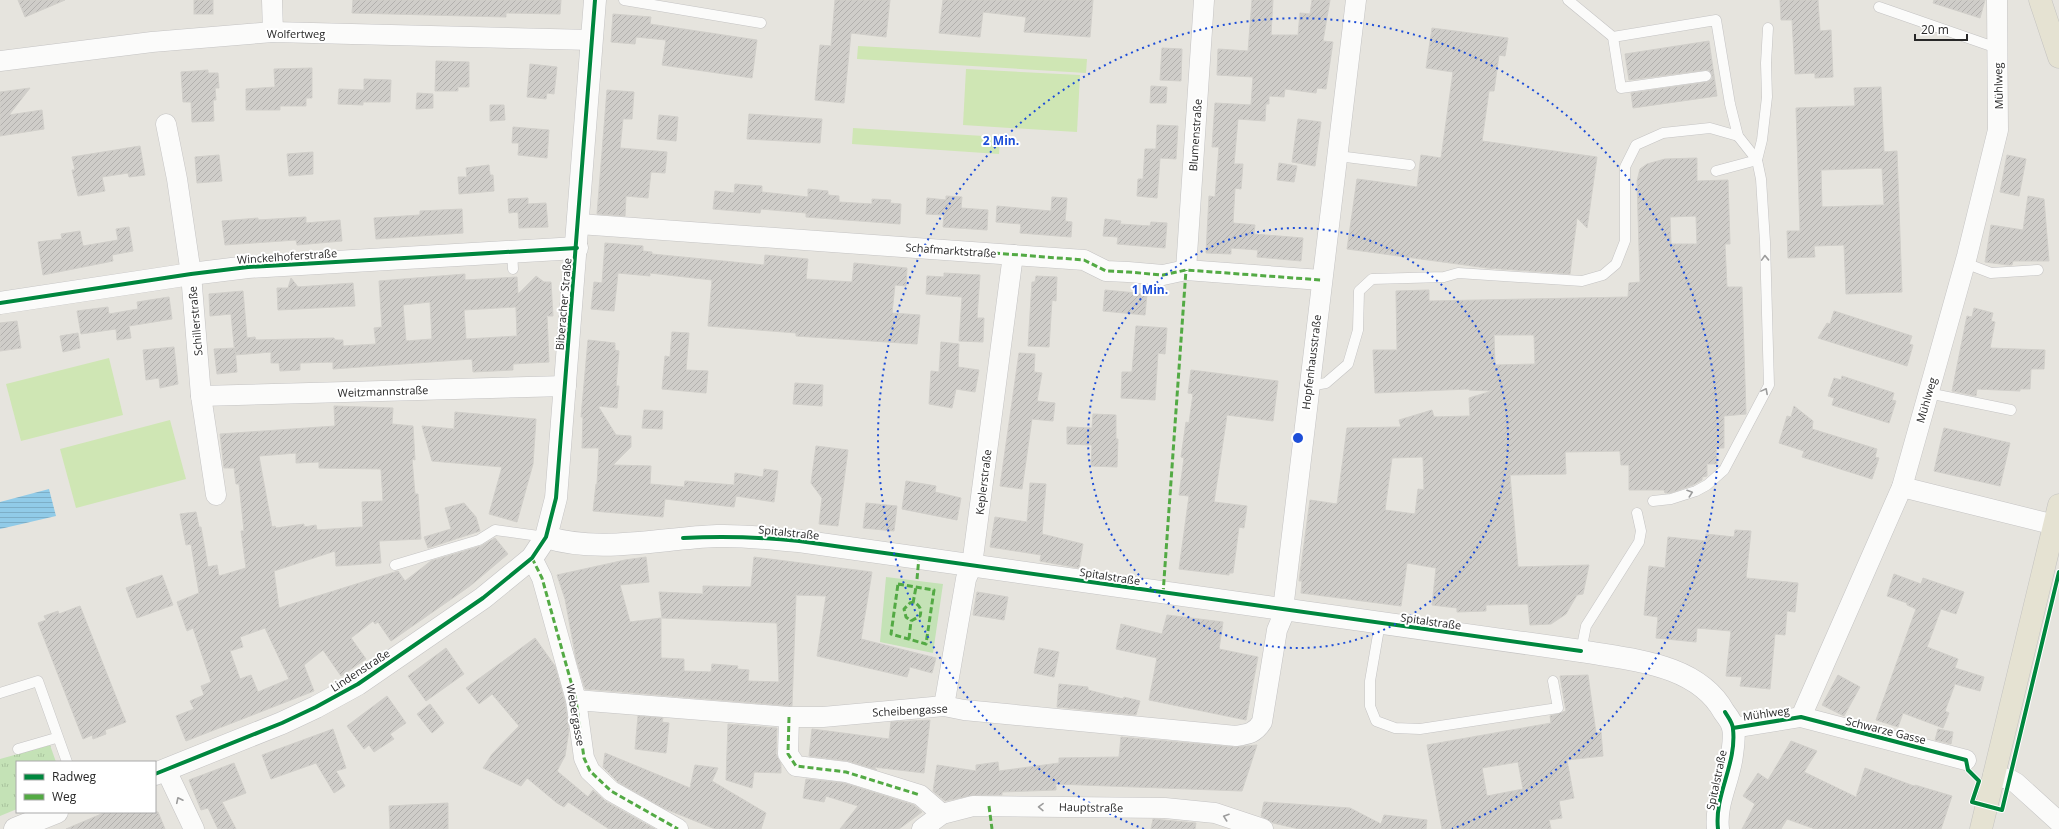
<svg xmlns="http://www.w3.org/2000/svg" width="2059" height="829" font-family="'Open Sans',sans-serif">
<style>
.park{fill:url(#park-tufts)}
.garden{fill:#c4e2b6}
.pitch{fill:#cfe6b4}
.water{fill:url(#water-rules)}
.building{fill:url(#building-hatch);stroke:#d1cfca;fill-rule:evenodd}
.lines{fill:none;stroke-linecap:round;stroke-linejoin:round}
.lane-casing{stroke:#c4c3c3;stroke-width:11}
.street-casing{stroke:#c4c3c3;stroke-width:21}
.secondary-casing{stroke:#c4c3c3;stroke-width:23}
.primary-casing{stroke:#c3c2c0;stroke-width:23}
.lane{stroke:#fbfbfa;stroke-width:10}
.street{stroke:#fbfbfa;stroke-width:20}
.secondary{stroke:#fbfbfa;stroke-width:22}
.primary{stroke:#e5e2d2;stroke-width:22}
.quiet{stroke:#53aa44;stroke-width:3;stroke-dasharray:6 3;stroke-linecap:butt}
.cycleway-casing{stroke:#fff;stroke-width:6}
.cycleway{stroke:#00873e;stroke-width:4}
.oneway{stroke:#9c9c9c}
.ring{fill:none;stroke:#1d4ed8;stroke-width:2;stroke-dasharray:2 4}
.labels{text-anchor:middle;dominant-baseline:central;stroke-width:4;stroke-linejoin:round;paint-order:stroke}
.street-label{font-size:11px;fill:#282828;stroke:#fff}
.centre{fill:#1d4ed8;stroke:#fff;stroke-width:2}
.ring-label{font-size:12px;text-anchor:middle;font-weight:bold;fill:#1d4ed8;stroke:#fff;stroke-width:4;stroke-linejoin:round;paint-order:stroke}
</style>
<defs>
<pattern id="park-tufts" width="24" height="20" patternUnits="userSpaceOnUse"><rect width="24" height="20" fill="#c4e2b6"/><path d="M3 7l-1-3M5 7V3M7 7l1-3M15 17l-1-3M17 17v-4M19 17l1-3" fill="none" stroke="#a8c29c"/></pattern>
<pattern id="water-rules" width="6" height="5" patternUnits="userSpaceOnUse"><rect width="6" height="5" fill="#91cbe8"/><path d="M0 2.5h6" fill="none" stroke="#7daec7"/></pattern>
<pattern id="building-hatch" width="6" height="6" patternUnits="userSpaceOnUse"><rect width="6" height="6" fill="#cfcdc9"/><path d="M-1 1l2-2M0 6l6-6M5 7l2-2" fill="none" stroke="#b2b0ad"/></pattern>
</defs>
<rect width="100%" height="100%" fill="#e6e4de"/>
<path class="park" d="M50,745l6,17h-39v47l-17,7v-57z"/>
<path class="garden" d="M886,577l57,7 -10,69 -53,-11z"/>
<g class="pitch">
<path d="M858,46l229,13 -1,14 -229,-14z"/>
<path d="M966,69l114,6 -3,57 -114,-7z"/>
<path d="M853,128l147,9 -1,17 -147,-10z"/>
<path d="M109,358l14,57 -102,26 -15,-57z"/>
<path d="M170,420l16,59 -110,29 -16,-59z"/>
</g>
<path class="water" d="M49,489l7,27 -56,13v-27z"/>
<g class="building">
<path d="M18,0h47l-40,17z"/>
<rect x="194" y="0" width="19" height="14"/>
<path d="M353,0h208l-1,14 -54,-1v4l-154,-4z"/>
<path d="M835,0h55l-4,37 -35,-4 -7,70 -29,-3 5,-55 11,1z"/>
<path d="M943,0h150l-3,37 -66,-5 2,-15 -43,-5 -3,25 -41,-4z"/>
<path d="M1252,0h21l-2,35h27l2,-22 10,1 2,-14h18l-7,41 10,1 -7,47 -9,-1 -1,5 -31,-4 -1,8 -15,-1v8h-3l-1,17 -27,-2 -4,45h9l-2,25 -6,-1 -2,35 22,2 -1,9 49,4 -2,23 -44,-4 1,-7 -27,-2v6l-25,-1 3,-57 6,1 4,-50h-7l3,-44 36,2 2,-28 -36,-2 1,-26 30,2z"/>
<path d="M1780,0h38l2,31 11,-1 2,47 -18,1v-5l-20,1 -3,-54h-11z"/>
<path d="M1934,0h51l-5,18 -47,-15z"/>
<path d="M613,14l38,3 -1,7 107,16 -5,38 -90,-13 4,-25 -30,-3 -1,7 -24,-2z"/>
<path d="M1432,28l76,10 -3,18 -6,-1 -5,36h-5l-7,50 115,16 -10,71 -10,-10 -7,56 -83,-6 -140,-19 10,-70 60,8 4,-32 20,3 12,-86 -27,-4z"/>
<path d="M1709,41l8,55 -84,12 -2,-15 76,-11 5,-3v-4l-3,-5h-4l-76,10 -4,-26z"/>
<path d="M1162,48l20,1 -1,32 -21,-1z"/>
<path d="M436,61l33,1v25h-11v4h-23z"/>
<path d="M530,64l27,3 -3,27 -7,-1 -1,6 -19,-2z"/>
<path d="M312,68v30h-6v8h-26v4h-34v-21l29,-2 -1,-18z"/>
<path d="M208,70v3h10l1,15h-4l1,12h-3l1,21 -22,1 -1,-20h-8l-2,-30z"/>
<path d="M364,79l27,1 -1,22h-27v3l-25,-1 1,-15 25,1z"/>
<path d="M1151,86l16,1 -1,16h-16z"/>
<path d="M1881,87l3,65 13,-1 5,141 -56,2 -2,-49 -30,1 1,11 -27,1 -1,-27h13l-4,-123 59,-2 -1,-18zM1882,168l2,37 -62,2 -1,-37z"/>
<path d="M30,88l-21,27 33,-5 2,19 -44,7v-44z"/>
<path d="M607,90l27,2 -2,27h-9l-3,29 47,4 -2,21 -14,-1 -3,26 -22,-2 -1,20 -28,-2z"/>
<path d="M417,93l16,1v14l-17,1z"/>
<path d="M490,105h14l1,15 -15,1z"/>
<path d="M749,114l73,5 -2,24 -73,-4z"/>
<path d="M659,115l19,2 -2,24 -19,-2z"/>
<path d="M1298,119l23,3 -6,44 -23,-4z"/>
<path d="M1157,125l21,1 -2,33 -16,-1 -3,40 -20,-2 1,-17h5l2,-30h11z"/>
<path d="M513,127l36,3 -2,28 -29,-3 1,-12h-7z"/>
<path d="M140,146l5,29 -16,2 -1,-4 -26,4 3,14 -27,5 -6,-26h3l-3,-13z"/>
<path d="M313,152v22l-24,2 -2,-22z"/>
<path d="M219,155l3,26 -25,2 -2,-26z"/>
<path d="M2007,155l19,4 -7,37 -19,-4z"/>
<path d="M1697,158v23l31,-1 2,64h-5l2,43h15l4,127 -22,2v32h-8l1,16h-10v12l-5,1v3l-9,5 -23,8h-5l-1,-3h-35v-25h-8l-1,-14 -55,1 1,22 -56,1 8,92 71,-2 -6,29 -6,1 -11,19 -15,10 -21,1 -2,-21 -42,1v6l-29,1v-4l-25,-3 4,-37 -29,-5 -6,43 -100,-13 1,-12h-3l11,-81 27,4 10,-76 54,-1 -2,-7 33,-10 2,7 36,-1 -1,-18 23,-7 -23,-1v-1l-94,4 -2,-43h24l-1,-59 33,-1v11l199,-4 1,-14 11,-1 -3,-101 3,-12 7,-5 18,-5zM1696,216l1,28h-26l-1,-27zM1494,335h40l1,29 -40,1zM1423,457l1,33 -6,-1 -3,25 -30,-4 7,-52z"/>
<path d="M1279,163l18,3 -3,16 -17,-2z"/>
<path d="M489,165l1,10h3l1,16 -35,3 -1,-17h9l-1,-9z"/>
<path d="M735,184l27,2v6l46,5v-8l20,2v4l11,1v6l33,2v-5l19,1 -1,3 11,1 -1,20 -94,-7v-4l-45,-4 -1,4 -47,-4 2,-18 19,2z"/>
<path d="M946,196l16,1 -1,11 27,2 -1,20 -44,-3 1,-12 -18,-1 1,-16 19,2z"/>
<path d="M2028,196l16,3 5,62h-36l-1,4h-4l-23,-3 6,-37 32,5z"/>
<path d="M1052,197l15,1 -2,23 7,1 -1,15 -51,-4 1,-9 -25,-2 1,-16 54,5z"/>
<path d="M528,198v6l18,-1 2,24 -29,1 -1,-16 -9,1 -1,-14z"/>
<path d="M462,209l1,24 -87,6 -2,-21 46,-3v-4z"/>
<path d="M306,217v6l34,-3 2,21 -45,4 -1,-5 -71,5 -3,-24 36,-3v2z"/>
<path d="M1105,219l16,2 -1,3 30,2 1,-4 16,1 -2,25 -48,-4 1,-7 -15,-1z"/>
<path d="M129,227l4,24 -21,4 1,6 -70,14 -5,-33 24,-3 -1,-5 19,-3 3,15 35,-6 -2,-11z"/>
<path d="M605,243l38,3v5l9,1v2l112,11 1,-10 43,4 -2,20 46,3 2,-19 53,5 -1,18 -11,-1 -3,28 28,2 -3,29 -121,-8v-3l-88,-7 4,-46 -62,-7v3l-32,-3 -4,38 -23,-2 3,-27 8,1z"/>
<path d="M944,273l36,2 -3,43h7l-1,24 -24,-1 3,-44 -36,-3 1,-18 17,1z"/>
<path d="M465,274v6l52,-3 1,17 18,-18 8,6h7l2,34h-6l2,46 -36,2v6l-40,2 -1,-13 -139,10v-7l-33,1v7l-20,1 -1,-8h-8v-11l-36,3 -4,-41 -21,2 -1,-22 34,-3 4,47 8,-1 1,3 78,-2 1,2h8v6l33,-2 -2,-16 8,-1 -3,-46zM430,302l2,37 -26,2 -3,-36zM516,307l1,29 -51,3 -2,-29z"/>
<path d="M1036,276l21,1 -1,24 -4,-1 -3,47 -21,-1 4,-64h3z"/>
<path d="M291,278l7,9 55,-4 2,23 -77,4 -1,-22h11z"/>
<path d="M1105,290l42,4 -2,21 -42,-4z"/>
<path d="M169,297l3,22 -43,7 2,12 -14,2 -1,-11 -35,5 -4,-23 31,-4 1,7 29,-5 -1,-7z"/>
<path d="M1974,308l19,5 -2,8 4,1 -5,26 55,2 -1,19h-13l-1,20h-10v2l-43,-2 -1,7 -24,-5 15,-75 5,1z"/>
<path d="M1834,311l78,25 -3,8 4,1 -6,21 -89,-28 9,-15 3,1z"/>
<path d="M17,321l4,27 -21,3v-28z"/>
<path d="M1136,326l31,2 -2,26 -7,-1 -3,47 -34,-2 1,-26h10z"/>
<path d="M672,332l17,1 -3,37 22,1 -2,22 -44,-4 3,-33 5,1z"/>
<path d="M78,333l2,15 -17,4 -3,-16z"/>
<path d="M588,340l27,3v7l4,1 -3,35h3l-2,22 -19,-2 18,29 15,1v11l-18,18 38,1 -1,18 34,3 1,-6 49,4 1,-12 28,4 1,-8 14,2 -4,31 -38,-6 -2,11 -69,-8 -2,18 -70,-6 3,-27h1l2,-36h-17l1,-31h-2z"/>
<path d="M941,342l18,2 -1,23 21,3 -4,22 -19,-3 -4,19 -23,-4 2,-33 8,1z"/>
<path d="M174,347l4,37 -18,4 -1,-10 -13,2 -3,-30z"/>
<path d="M235,348l2,24 -20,2 -3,-25z"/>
<path d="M1019,353l16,1 -1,18 8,1 -5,28 18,2 -2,18 -21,-2 -10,70 -22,-3z"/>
<path d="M1191,370l87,11 -5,40 -46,-6 -13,87 33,4 -3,22 -5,-1 -6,46h-4v2l-50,-6 10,-73 -10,-1 5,-37 -3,-1 5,-35 3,1 4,-29 -5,-1z"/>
<path d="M1842,376l52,17 -2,7 4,1 -7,22 -57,-18 2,-7 -6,-2 6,-18 7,2z"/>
<path d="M795,383l28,2 -1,21 -29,-2z"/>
<path d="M334,406l59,2 -1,16 21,2 2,34 -3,-1 3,35h3l3,45 -42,2 2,22 -45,3 -1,-15 -61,20 5,37 119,-37 7,10 26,-20 50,-15 14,-8 13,16 -38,32 -79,55 -13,-19 -3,2 -2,-3 -22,17 15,21 -25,17 -18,-26 -19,15 10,26 -128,50 -10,-25 18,-7 -4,-8 14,-6 -3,-9 10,-4 -18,-54 -6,3 -10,-29 22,-9 -8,-49 -5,1 -6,-31 16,-2 3,15h2l7,40 9,-2 2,11 27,-8 -5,-37h3l-5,-47h-3l-2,-16h-10l-4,-34 115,-8zM296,453v10l23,-1v6l62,1 2,32 -21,1 1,25 -46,3 -1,-5 -12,2v-3l-28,4 -1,-2 -3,1 -13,-71zM265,628l24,51 -31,13 -7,-17 -11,4 -10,-28 13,-4 -3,-10z"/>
<path d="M1794,406l19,15 -1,8 65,20 -2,8 4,1 -7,21 -70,-22 2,-6 -25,-8 8,-27 4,1z"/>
<path d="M644,410l19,1 -1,18 -20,-1z"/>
<path d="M455,412l81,7 -3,45 -16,58 -28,-8 13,-47 -70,-6 -10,-35 32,3z"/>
<path d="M1093,414l23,1v24h2l-1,28 -26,-1 1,-21 -25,-1v-17l25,1z"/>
<path d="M1944,428l66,15 -10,43 -66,-15z"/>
<path d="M816,446l32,4 -10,76 -19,-2 3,-26 -11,-15z"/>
<path d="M906,481l30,5 -1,6 26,6 -4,22 -55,-11z"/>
<path d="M1030,483l16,1 -4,50 41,10 -4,24 -39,-7 1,-6 -51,-8 5,-30 32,5z"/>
<path d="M464,503l12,14 4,14 -52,17 -4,-11 27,-8 -6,-21z"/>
<path d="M866,503l31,3 -3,25 -31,-3z"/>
<path d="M1735,530l16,1 -5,47 52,5 -3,29 -8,-1 -2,24 -10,-1 -5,55 -30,-3 2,-9 -16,-1 5,-45 -34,-3 -1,14 -40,-4 2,-21 -14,-2 5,-49 16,2 3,-31 38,4v-7l28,3z"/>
<path d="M646,557l3,25 -29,3 10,37 31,-4v40l23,1v12l27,1 1,-8 26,2 -1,3 12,1 -1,11 31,1 -2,-59 -115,-5 -3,-26 44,2v-8l48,1 3,-30 118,15 -11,67 75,19 -4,15 -22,-6 -3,10 -90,-21 9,-60 -30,-1 -4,111 -207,-17 -9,-30 -11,-60 -8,-24 68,-15z"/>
<path d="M1894,574l27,10 2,-6 41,14 -8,22 -15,-5 -14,38 31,12 -3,9 29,9 -4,14 -25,-7 -10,27 4,2 -6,15 -40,-15 -5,14 -22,-7 40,-111 -9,-4v-2l-20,-7z"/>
<path d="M162,575l11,30 -36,13 -11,-30z"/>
<path d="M977,592l31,5 -4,23 -31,-5z"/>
<path d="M80,606l46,116 -21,8 1,4 -13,5 -1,-4 -9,4 -45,-116 8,-3 -2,-4 14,-5 1,3z"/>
<path d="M1167,615l56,7 -4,27 39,8 -12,63 -97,-20 8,-42 -41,-9 5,-25 41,10z"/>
<path d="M535,638l20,28 10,36 4,28 -4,26 -8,15 31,26 5,-7 12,11 50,28h-46l-41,-27 -4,5 -7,-4 -30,-25 -6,8 -38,-18 9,-14 27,-28 -27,-32 -13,10 -13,-16z"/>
<path d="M446,648l18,26 -38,27 -18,-25z"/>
<path d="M1039,648l20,4 -5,25 -20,-4z"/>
<path d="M1588,675l8,58 5,-1 2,24 -36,4 7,38 -15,3 3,17 -13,2 2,9h-109l-15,-84 124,-22 -1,-7 16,-5 -6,-35zM1518,762l5,27 -36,7 -5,-28z"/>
<path d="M1838,675l22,12 -16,29 -22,-11z"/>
<path d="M1059,684l29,3v3l35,9 1,-2 16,4 -4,14 -79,-8z"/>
<path d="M387,696l19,27 -16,11 4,5 -20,13 -5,-7 -5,4 -17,-23z"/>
<path d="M430,704l14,19 -12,10 -15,-19z"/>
<path d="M638,716l25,2 -1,4 7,1 -3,30 -31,-4z"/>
<path d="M930,720l-6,53 -50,-6 3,3 -29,-9 -39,-5 3,-27 77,10 2,-17z"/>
<path d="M728,724l49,4 -1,26 5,10v9l-27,-1 -2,16 -26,-8z"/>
<path d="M333,729l13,39 -10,3 9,15 -11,7 -18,-30 -45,16 -9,-24z"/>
<path d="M1938,729l15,3 -2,12 -16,-4z"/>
<path d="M1121,737l114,10 22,-2 -15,46 -186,-7v6l-54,2v3h-29l-28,6 -12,-10 4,-26 39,6v-6l22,-3 1,9 60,-8v-5l60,-1z"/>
<path d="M1791,741l26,10 -13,21 52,25 9,-29 49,18 1,-1 37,11 -11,33h-126l-28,-10 -6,10h-39l13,-25 -12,-8 15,-23 10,7z"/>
<path d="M605,753l85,35 5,-23 23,3 -6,13 54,32 -5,16h-46l-52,-21 -45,-26 -15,-15z"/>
<path d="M234,763l12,30 -24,9 14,27h-18l-10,-21 -7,2 -12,-30z"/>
<path d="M806,779l38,4 70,22 8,7 -23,17h-59l18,-23 -32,-10 -2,6 -21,-4z"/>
<path d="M1264,802l86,6 31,16 3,-9 43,5 -1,9h-127l-26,-6 -12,-7z"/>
<path d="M448,803v26h-58l-1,-23z"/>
<path d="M106,812h52l7,17h-99z"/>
<path d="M1153,819l43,4 -1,6h-44z"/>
</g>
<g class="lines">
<g class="lane-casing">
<g id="lane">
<path d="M624,0l137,23"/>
<path d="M1568,0l45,37 103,-17 14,84 8,32 19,24"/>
<path d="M1879,7l118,41"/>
<path d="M1613,37l8,51 85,-12"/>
<path d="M1338,156l72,9"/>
<path d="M1716,171l41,-11"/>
<path d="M512,251l1,18"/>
<path d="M1965,263l26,10 47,-3"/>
<path d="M1309,386l17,-3 22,-19 10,-34 1,-39 13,-12 72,-2 14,-4 124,8 21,-6 13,-11 9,-23v-74l11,-22 27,-12 47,-5 28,8"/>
<path d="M1928,393l83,17"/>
<path d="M1653,501l18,-2 25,-8 11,-6 17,-15 45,-85 -4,-143 -4,-63 -4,-19 5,-20 5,-43 -1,-34 2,-35"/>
<path d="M395,565l84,-25 16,-10 51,7"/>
<path d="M1380,623l-10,58v25l6,15 19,7 25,1 138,-21 -5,-27"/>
<path d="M1581,651l5,-25 53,-84 2,-11 -4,-18"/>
<path d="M0,693l38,-12 29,81"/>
<path d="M18,749l38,-11"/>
</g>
</g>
<g class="street-casing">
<g id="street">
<path d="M272,0l1,32"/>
<path d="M0,61l152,-19 121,-10 319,8"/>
<path d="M166,124l11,55 14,95 10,122 15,99"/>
<path d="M579,224l505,36 22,11 22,1 35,3 23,-5 135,10"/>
<path d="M1186,270l18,-270"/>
<path d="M201,396l365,-10"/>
<path d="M1902,487l157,39"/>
<path d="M532,558l10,20 34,122 8,58 6,13 21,20 67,38"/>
<path d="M576,700l213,17h34l121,-11 20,4 272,26c13,-2 19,-3 26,-14l15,-92 5,-12 74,-618"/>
<path d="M944,706l22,-127 6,-14 41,-310"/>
<path d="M789,717l-1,37 8,12 50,6 74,23 22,19"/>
<path d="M1801,717l101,-230 65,-231 31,-126 -1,-130"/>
<path d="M1733,728l68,-11 165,43"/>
<path d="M166,770l28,59"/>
<path d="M1993,776l16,3 7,4 43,39"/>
<path d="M922,829l20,-15 31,-8 192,2 50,5 48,16"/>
</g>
</g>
<g class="secondary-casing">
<g id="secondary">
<path d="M0,303l191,-29 57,-7 329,-19"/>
<path d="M546,537c54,17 115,1 171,-1 28,-1 55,3 82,5l782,110c49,9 116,12 143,61 3,4 8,10 9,16 2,7 0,19 -1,27 -3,26 -17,48 -14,74"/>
<path d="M155,774l127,-51 34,-16 42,-23 125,-86 49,-40 14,-21 10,-39 39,-498"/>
<path d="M15,829l42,-17"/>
</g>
</g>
<g class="primary-casing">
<g id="primary">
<path d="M2040,0l19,57"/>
<path d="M1981,829l78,-324"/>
</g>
</g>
<use href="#lane" class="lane"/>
<use href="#street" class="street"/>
<use href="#secondary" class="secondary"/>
<use href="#primary" class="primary"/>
<g class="quiet">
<path d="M994,253l90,7 22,11 22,1 35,3 23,-5 135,10"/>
<path d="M532,558l10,20 34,122 8,58 6,13 21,20 67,38"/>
<path d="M917,579l2,-22"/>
<path d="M898,584l36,6 -8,54 -35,-10z"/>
<path d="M1163,594l23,-324"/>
<path d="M913,603l3,-16"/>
<path d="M909,639l2,-18 9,-5c2,-7 0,-10 -6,-14l-4,1 -6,6 2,8 5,4"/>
<path d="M789,717l-1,37 8,12 50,6 74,23"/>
<path d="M989,806l3,23"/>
</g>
<g class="cycleway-casing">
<g id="cycleway">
<path d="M0,303l191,-29 57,-7 329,-19"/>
<path d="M683,538c39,-2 77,-1 116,3l782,110"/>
<path d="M1733,728l68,-11 165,43 2,10 11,11 -7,21 30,8 57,-238"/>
<path d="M155,774l127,-51 34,-16 42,-23 125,-86 49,-40 14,-21 10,-39 39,-498"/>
<path d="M1718,829c-4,-34 19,-65 15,-100 0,-6 -5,-12 -8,-17"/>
</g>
</g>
<use href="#cycleway" class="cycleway"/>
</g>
<defs><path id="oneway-chevron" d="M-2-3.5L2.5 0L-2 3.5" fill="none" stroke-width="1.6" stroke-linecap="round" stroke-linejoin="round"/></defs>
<g class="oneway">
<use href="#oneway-chevron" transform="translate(1765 258) rotate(-92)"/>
<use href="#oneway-chevron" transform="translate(1765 391) rotate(-62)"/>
<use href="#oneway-chevron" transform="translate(1690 493) rotate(-19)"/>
<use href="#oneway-chevron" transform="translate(179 800) rotate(-116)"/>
<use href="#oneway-chevron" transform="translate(1041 807) rotate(-179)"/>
<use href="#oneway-chevron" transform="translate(1226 817) rotate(-161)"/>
</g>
<g class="ring">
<circle cx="1298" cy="438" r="210"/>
<path d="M1144 829A420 420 0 1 1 1452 829"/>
</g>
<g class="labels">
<g class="street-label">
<text x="296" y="33">Wolfertweg</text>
<text transform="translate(1998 86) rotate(-91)">Mühlweg</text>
<text transform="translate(1195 135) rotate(-86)">Blumenstraße</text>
<text transform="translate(951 250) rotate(4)">Schafmarktstraße</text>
<text transform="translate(287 256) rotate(-4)">Winckelhoferstraße</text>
<text transform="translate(563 304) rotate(-85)">Biberacher Straße</text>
<text transform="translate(195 321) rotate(-95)">Schillerstraße</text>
<text transform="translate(1311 362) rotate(-83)">Hopfenhausstraße</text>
<text transform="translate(383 391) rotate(-2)">Weitzmannstraße</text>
<text transform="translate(1926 400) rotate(-74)">Mühlweg</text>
<text transform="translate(983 482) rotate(-83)">Keplerstraße</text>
<text transform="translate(789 532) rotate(6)">Spitalstraße</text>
<text transform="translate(1110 576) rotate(9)">Spitalstraße</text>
<text transform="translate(1431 621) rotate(8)">Spitalstraße</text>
<text transform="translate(360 670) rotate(-33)">Lindenstraße</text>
<text transform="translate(910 710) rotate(-3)">Scheibengasse</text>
<text transform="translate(1766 713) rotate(-8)">Mühlweg</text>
<text transform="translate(576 715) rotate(80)">Webergasse</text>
<text transform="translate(1886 730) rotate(14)">Schwarze Gasse</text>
<text transform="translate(1716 780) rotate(-78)">Spitalstraße</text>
<text transform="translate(1091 807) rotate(1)">Hauptstraße</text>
</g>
</g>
<circle cx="1298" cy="438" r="6" class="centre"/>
<g class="ring-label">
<text x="1001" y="145">2 Min.</text>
<text x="1150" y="294">1 Min.</text>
</g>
<rect x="16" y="761" width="140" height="52" fill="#ffffff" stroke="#a9a9a9"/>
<rect x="24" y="774" width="20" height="6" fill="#00873e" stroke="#a9a9a9"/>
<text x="52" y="781" font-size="12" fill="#282828">Radweg</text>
<rect x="24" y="794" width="20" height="6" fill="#53aa44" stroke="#a9a9a9"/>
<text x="52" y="801" font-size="12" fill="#282828">Weg</text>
<path d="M1915 34v6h52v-6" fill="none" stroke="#282828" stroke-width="2"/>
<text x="1921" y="34" font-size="12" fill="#282828" stroke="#ffffff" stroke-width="3" paint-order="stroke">20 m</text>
</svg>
